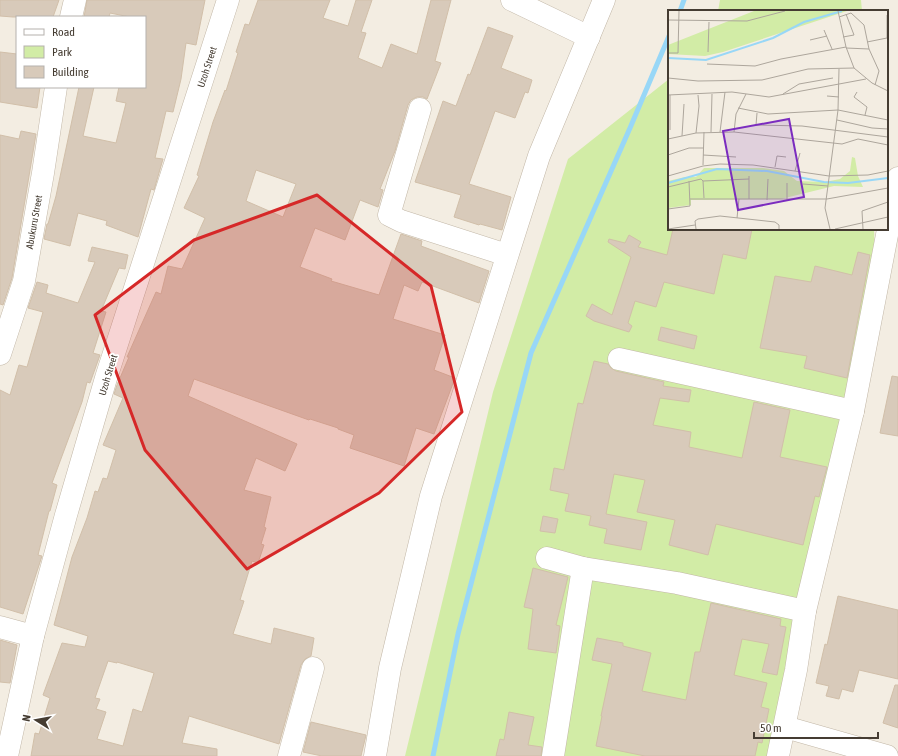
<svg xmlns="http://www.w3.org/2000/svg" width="898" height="756" font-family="'Asap Condensed',sans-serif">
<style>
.green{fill:#d2eca6}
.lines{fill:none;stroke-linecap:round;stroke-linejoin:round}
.stream{stroke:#98d7f7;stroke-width:5}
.building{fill:#d8caba;stroke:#d1bfa9;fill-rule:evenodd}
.minor-casing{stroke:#c2b7a7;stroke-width:23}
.minor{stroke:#fff;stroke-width:22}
.marked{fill:#d62828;fill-opacity:0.2;stroke:#d62828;stroke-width:3;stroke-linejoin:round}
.labels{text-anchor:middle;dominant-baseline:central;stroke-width:3.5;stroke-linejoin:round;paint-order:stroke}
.street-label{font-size:10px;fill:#453c32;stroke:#fff}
.inset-river{fill:none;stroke:#98d7f7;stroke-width:2}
.inset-road{fill:none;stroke:#ada69c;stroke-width:1}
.view{fill:#7b2cbf;fill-opacity:0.15;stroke:#7b2cbf;stroke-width:2}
.inset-edge{fill:none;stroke:#453c32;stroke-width:2}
</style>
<rect width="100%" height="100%" fill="#f3ede2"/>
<g class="green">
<path d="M720,0h141l1,11h-144z"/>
<path d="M669,79v150h205l1,30 -98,497h-372l88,-364 75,-233z"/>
</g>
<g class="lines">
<g class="stream">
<path d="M680,11l4,-11"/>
<path d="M433,756l25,-122 73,-281 99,-225 39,-92"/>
</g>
</g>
<g class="building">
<path d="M0,0h59l-6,17h-40l-13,-1z"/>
<path d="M87,0h118l-9,45 -10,-2 -5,36 -8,33 -7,-1 -11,47 8,1 -9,31 -3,-1 -13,48 -32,-12 1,-4 -29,-8 -8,33 -26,-7 3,-15h1l8,-28 23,-109h15l-11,49 33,7 10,-40 -10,-2 3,-14h26v-70h-15l-20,-4 -1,4h-25z"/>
<path d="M258,0h72l-7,18 25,8 8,-26h16l-11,32 5,1 -8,25 24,10 9,-24 26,10 14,-54h20l-16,61 6,2 -14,36 -4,-2h-6l-6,3 -3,5 -13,46 -15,38 3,1 -5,17 -18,-7 -15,40 -30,-12 -15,39 32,12 -1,2 48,14 22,-61 21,7 -1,5 68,25 -10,32 -57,-21 -4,9 -14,-6 -11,34 52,16 -11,35 21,8 -21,56 -18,-6 -12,38 -54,-18 4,-13 -16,-6v-1l-28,-9 -1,1 -115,-41 -6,17 109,48 -12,27 -29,-13 -12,32 27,7 -7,30 2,1 -5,16 3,1 -6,18 -6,-2 -12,39 4,1 -11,33 38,10 3,-16 40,10 -3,18 -6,3 -4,6 -22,79 -90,-28 -7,27 35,6v7h-186l4,-23 4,1 11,-36 -7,-3 19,-52 23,4 3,-11 -34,-11 18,-68 15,-39 8,-27 3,1 5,-14 4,1 9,-29 -13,-5 20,-47 -9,-4 3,-9 12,-28h-2l29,-65 5,2 7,-28 14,3 23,-51 -21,-10 15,-32 -2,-1 16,-53 12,-32 1,1 12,-38 -2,-1 9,-28 4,1zM256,170l40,14 -13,33 -37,-16zM108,661l9,2v-1l37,11 -12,39 -9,-3 -10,37 -26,-7 9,-27 -10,-3 4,-10 -5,-1z"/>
<path d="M488,27l25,9 -12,32 31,12 -4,13 -3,-1 -10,26 -20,-7 -26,73 42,13 -9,33 -22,-6 -1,1 -25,-8 7,-22 -46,-13 28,-81 13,5 12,-32 2,1z"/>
<path d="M0,52l17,2v33h23l-3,21 -37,-6z"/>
<path d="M21,131l15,3 -24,144 -9,27 -3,-1v-169l19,4z"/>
<path d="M673,229h79l-6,30 -23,-5 -9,40 -50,-12 -8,25 -21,-6 -7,22 4,3 -3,6 -35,-11 -8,-5 6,-12 20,11 19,-58 -23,-15 1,-3 16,4 4,-8 12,7 -3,5 29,8z"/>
<path d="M92,247l36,8 -3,14 -6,-1 -18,43 5,1 -13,41 7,2 -10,28 -3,-1 -5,20 -30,81 5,2 -7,26h-1l-11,44 4,1 -19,58 -23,-7v-217l10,5 9,-30 8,2 16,-55 -15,-4 9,-26 11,3 -2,8 32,10 17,-41 -7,-1z"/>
<path d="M858,252l12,3 -23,123 -43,-10 3,-12 -47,-8 15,-72 36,6 4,-16 37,9z"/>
<path d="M661,327l36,9 -3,13 -36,-9z"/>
<path d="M594,361l14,3 3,4 5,3 48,11 -1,4 28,4 -2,12 -29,-4 -7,27 38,7 -2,15 53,11 12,-56 36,8 -10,47 47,10 -8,30 -4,-1 -12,49 -87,-21 -8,31 -39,-10 6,-25 -38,-8 8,-32 -31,-6 -8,40 41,8 -6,28 -37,-7 3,-14 -18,-4 2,-9 -26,-5 4,-17 -19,-4 4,-22 10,2 14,-67 5,1z"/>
<path d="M892,376l6,1v59l-18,-3z"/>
<path d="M543,516l15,3 -3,14 -15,-2z"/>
<path d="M533,568l35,9 -12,48 4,1 -4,27 -28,-4 5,-40 -9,-2z"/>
<path d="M838,596l60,14v69l-39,-9 -6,22 -11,-3 -3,10 -13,-3 3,-10 -13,-3 9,-39 2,1z"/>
<path d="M711,603l70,16 -1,7 6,1 -9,48 -15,-3 7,-28 -27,-5 -8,36 33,8 -6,24 8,2 -7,34 -4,-1 -3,14h-110l-49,-10 6,-30h-1l11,-52 -20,-4 5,-22 26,5v3l28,7 -9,38 44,9 9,-48h5z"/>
<path d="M0,640l17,5 -7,38 -10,-1z"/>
<path d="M895,685h3v43l-15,-5z"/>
<path d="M509,712l25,5 -6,28 14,2 -1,9h-45l4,-17 4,1z"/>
<path d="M311,722l55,13 -5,21h-39l-19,-4z"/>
</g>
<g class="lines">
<g class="minor-casing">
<g id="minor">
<path d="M512,0l77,37"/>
<path d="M71,17l4,-17"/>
<path d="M420,109l-31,106 12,6 106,34"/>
<path d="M0,354l24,-73 19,-108 13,-86"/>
<path d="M619,359l234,52"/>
<path d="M547,558l36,10 94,15 128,28"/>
<path d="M0,627l33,9"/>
<path d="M785,727l102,29"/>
<path d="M7,756l26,-120 33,-121 40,-137 122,-378"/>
<path d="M289,756l24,-88"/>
<path d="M375,756l15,-88 41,-172 108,-340 65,-156"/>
<path d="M553,756l30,-188"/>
<path d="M778,756l18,-86 9,-59 48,-200 45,-233"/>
</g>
</g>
<use href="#minor" class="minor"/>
</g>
<path class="marked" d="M317,195l114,91 31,126 -83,81 -132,76 -102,-119 -50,-135 99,-75z"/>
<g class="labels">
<g class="street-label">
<text transform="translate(207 67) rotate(-72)">Uzoh Street</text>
<text transform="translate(34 222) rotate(-80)">Abukuru Street</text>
<text transform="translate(108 375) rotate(-73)">Uzoh Street</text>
</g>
</g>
<g transform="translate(668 10)">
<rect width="220" height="220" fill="#f3ede2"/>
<path d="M86,1h93l-124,41 -18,4 -37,-2v-9zM184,147l3,1 3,18 5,11 -29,-1 -53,13 -90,1v5l-23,3v-27l17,-4h11l8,-9h59l21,3 13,10 28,1 15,-3 10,-8z" fill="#d2eca6"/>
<path class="inset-river" d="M0,48l38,2 67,-22 31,-16 38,-11M0,173l49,-14 50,2 57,11 24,1 40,-5"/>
<path class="inset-road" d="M170,1l8,36 8,21 18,15 16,8M171,7l12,-4 13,12 5,24 10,22 -4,14M0,10l79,1 38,-10M156,20l8,19M175,27l11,-2 -8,-21M142,30l17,-4M199,32l20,-4v-23M178,38l23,1M40,42l1,-30M0,43h10l1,-42M39,54l48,2 26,-7 65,-12M0,68l30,3 64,-1 46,-11 46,-1M189,82l-3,5 13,10 -2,8M115,84l16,-10 34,-6M0,85l64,-3 37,5 97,-18M2,85v35M159,86l12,1M70,98l30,6 70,-4 50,10M89,103l-1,12 46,1 86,11M169,110l35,8 16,1M43,122l1,-38M52,122l5,-40M66,122l2,-18 10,-20M28,123l3,-27 -1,-11M14,126l2,-32M0,129l28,-6 38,-1 108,12 16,-5 30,6M0,145l21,-7h15M35,145l33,2M35,155l1,-33M107,157l2,-11 9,1M127,161l5,-18M0,166l35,-10 17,-2 33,1 76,11 39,-1 20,-4M35,171l46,-2M119,173v17M135,174l25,2M0,177l33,-8 2,2 1,17M22,189h137l61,-11M81,189v-23M99,190l1,-21M0,199l22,-3 -1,-25M69,208l2,-19M0,219l27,-4M28,219l-1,-8 3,-2 22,-3 55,6 4,3v4M162,219l-5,-21 13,-98 1,-41M167,219l53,-12M195,219l-1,-18 26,-9"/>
<path class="view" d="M121,109l15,78 -66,13 -15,-79z"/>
<rect width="220" height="220" class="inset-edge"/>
</g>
<rect x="16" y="16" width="130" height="72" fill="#ffffff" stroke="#b5b1ad"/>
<rect x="24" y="29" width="20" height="6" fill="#ffffff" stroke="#b5b1ad"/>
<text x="52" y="36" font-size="12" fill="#453c32">Road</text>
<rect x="24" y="46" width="20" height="12" fill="#d2eca6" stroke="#b5b1ad"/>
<text x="52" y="56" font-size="12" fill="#453c32">Park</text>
<rect x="24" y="66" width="20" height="12" fill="#d8caba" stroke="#b5b1ad"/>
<text x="52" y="76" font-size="12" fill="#453c32">Building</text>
<g transform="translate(36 720) rotate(281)" stroke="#ffffff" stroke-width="3" paint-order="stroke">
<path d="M0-3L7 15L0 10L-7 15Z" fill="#453c32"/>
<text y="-6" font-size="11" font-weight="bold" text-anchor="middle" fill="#453c32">N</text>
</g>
<path d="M754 732v6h124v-6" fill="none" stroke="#453c32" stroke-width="2"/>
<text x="760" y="732" font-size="12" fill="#453c32" stroke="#ffffff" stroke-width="3" paint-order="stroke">50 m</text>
</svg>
